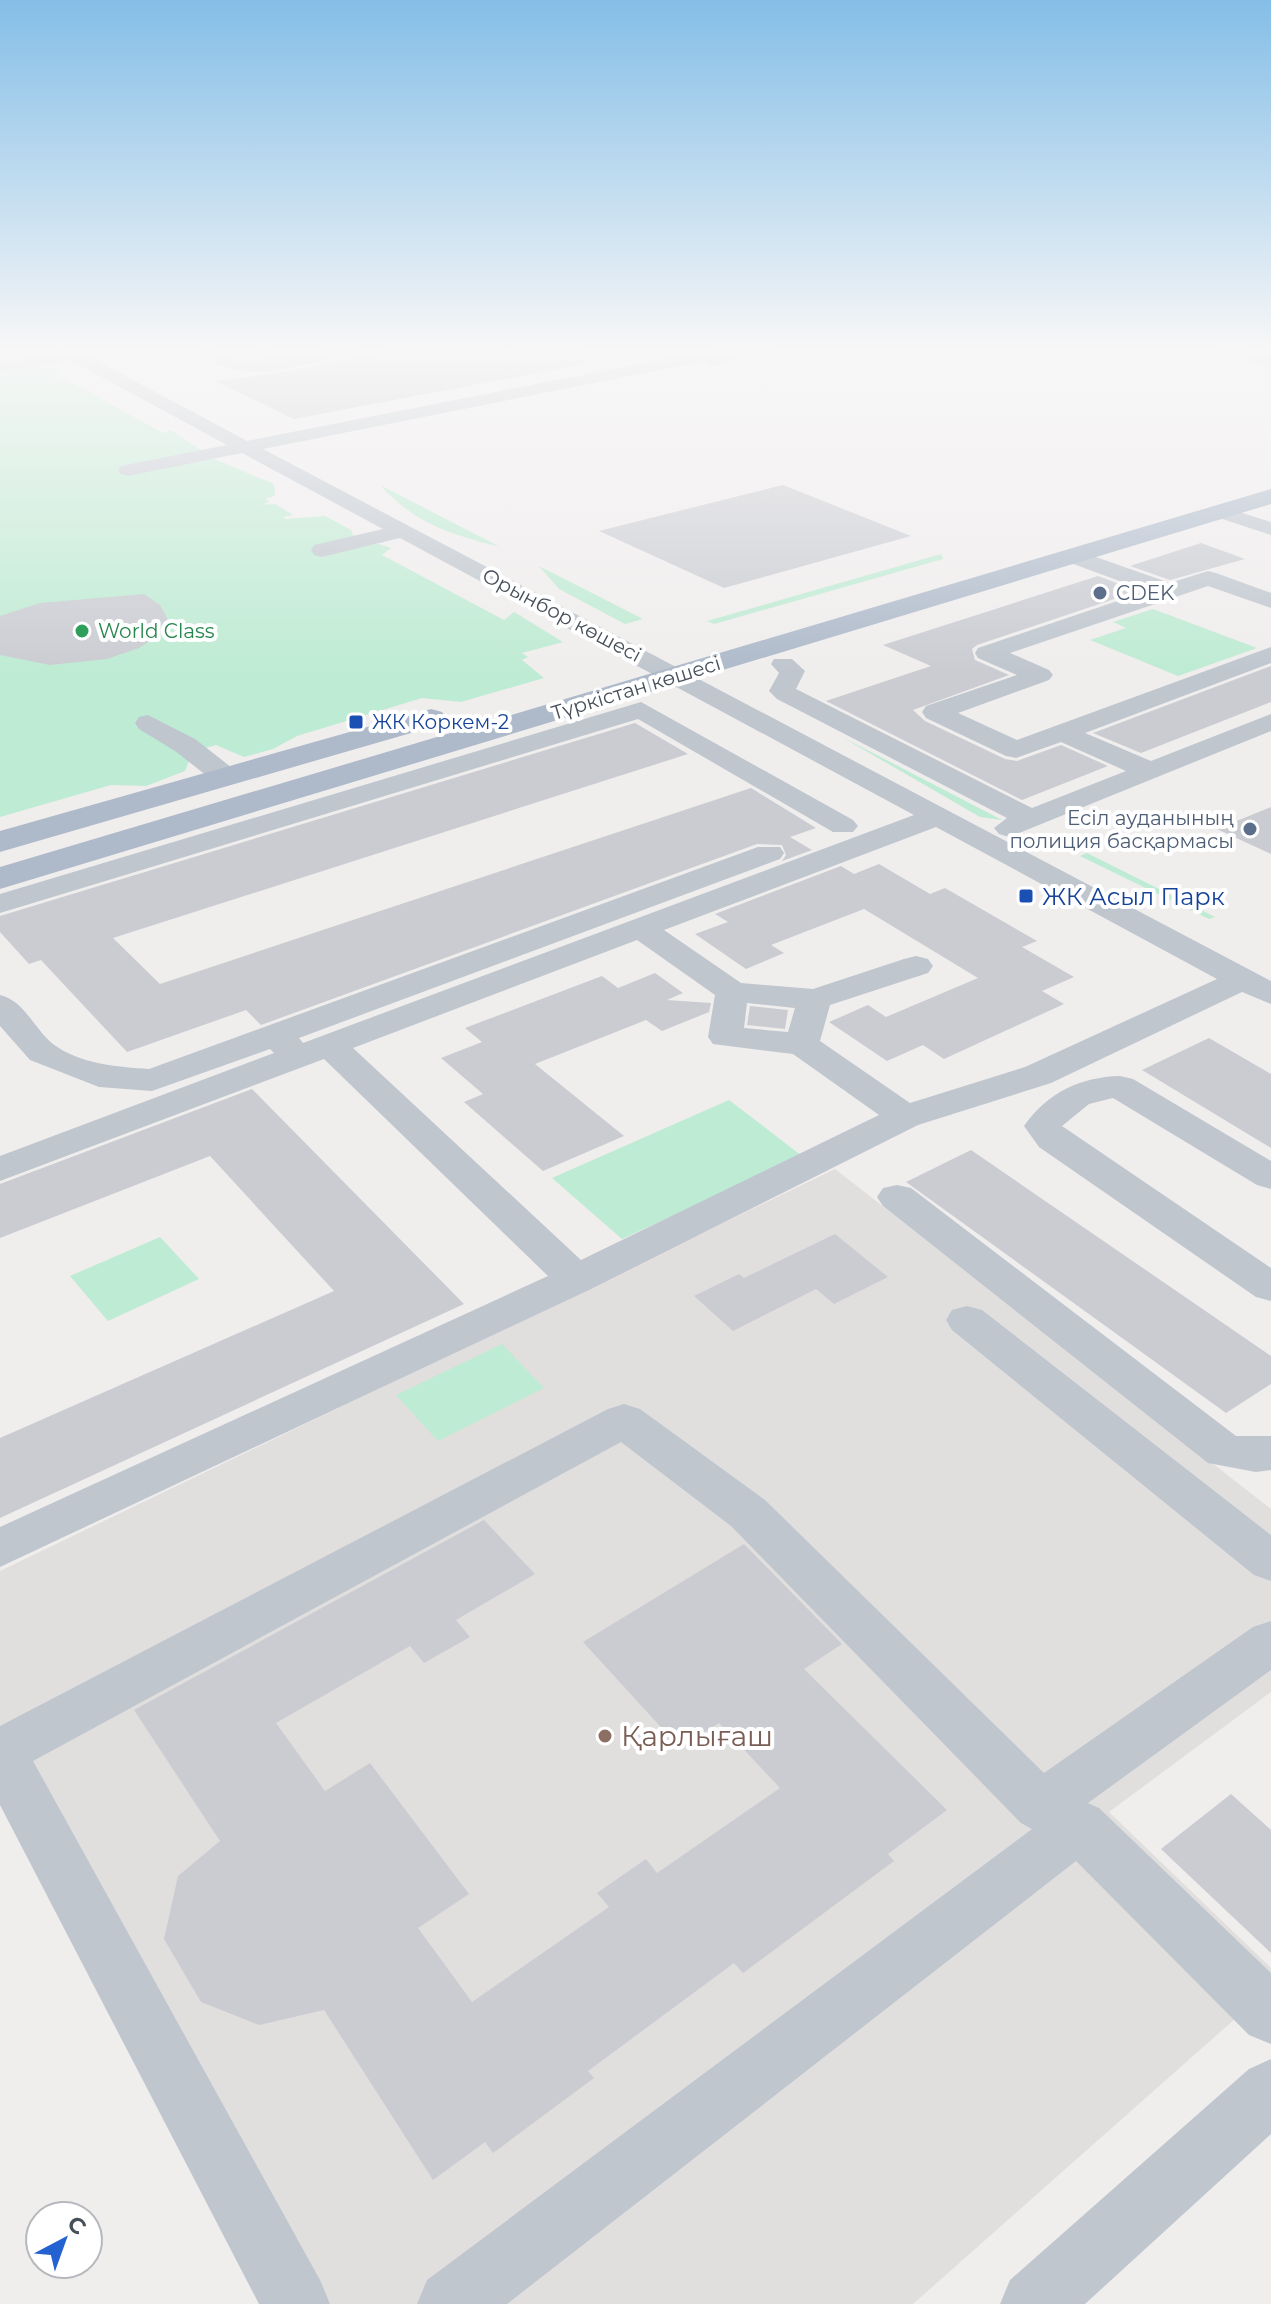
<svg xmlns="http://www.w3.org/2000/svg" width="1271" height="2304" font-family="Montserrat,sans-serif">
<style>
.education{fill:#e1dede}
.green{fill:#beebd3}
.building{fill:#caccd2}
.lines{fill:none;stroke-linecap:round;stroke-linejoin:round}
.minor{fill:#bfc6ce;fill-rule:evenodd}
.major{fill:#aebaca;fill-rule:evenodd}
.service-dot{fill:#5c6f8a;stroke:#fff;stroke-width:3}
.leisure-dot{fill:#2e9e5b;stroke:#fff;stroke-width:3}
.transit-dot{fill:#1a4fb4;stroke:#fff;stroke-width:3}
.education-dot{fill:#8d6e63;stroke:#fff;stroke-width:3}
.labels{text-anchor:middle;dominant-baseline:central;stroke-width:8;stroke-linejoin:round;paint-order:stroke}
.far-service-label{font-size:20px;fill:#4e5e75;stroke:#fff;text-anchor:start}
.far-street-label{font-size:20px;fill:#474f59;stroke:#fff}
.far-leisure-label{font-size:20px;fill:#27864d;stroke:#fff;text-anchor:start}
.far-transit-label{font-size:20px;fill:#164399;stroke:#fff;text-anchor:start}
.transit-label{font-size:24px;fill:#164399;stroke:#fff;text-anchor:start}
.near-education-label{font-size:28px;fill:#785e54;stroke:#fff;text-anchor:start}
</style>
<rect width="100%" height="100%" fill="#f0eded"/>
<path class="education" d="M835,1169l436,340v183l-162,120 162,156v19l-358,317h-646l-267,-524v-209z"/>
<g class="green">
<path d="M0,350h14l11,6 6,-3 30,16 -6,4 108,60 8,-3 43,29 60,25 1,12 -9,2 3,4 -8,3 14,-1 18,11 -10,2 3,2 39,-3 26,14 6,15 22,-1 12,4 -9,7 122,65 10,-8 49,30 -41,11 6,4 -6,3 22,18 -83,24 -39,-4 -125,38 -24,13 -29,8 -28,-12 -36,10 9,6 -4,10 -39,15 -35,-1 -111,32z"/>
<path d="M382,487v-1l118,61c-49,-13 -83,-22 -118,-60z"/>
<path d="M941,554l2,5 -229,65 -7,-3z"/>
<path d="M539,566l104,53 -18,5 -66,-35z"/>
<path d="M1153,609l104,39 -79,28 -88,-36 36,-12 -13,-6z"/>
<path d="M842,737l160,83 -22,-3z"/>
<path d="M1087,853l128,64 -6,2 -129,-63z"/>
<path d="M729,1100l73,56 -180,83 -70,-61z"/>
<path d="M160,1237l39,42 -91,42 -38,-45z"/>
<path d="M502,1344l42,44 -106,53 -42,-46z"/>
</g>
<g class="building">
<path d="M385,350h198l1,14 -290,55 -78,-38 75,-10z"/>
<path d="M783,485l128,51 -187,52 -125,-57z"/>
<path d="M1201,543l44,16 -75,21 -40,-14z"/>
<path d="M1098,576l40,15 -161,54 -5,4 3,11 34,15 -96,35 12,11 80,38 12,2 44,-16 47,21 -86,34 -196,-99 105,-35 -48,-21z"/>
<path d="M144,594l16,11 8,15 -8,14 -21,14 -32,11 -57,6 -50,-10v-39l40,-13z"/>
<path d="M1271,666v36l-130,51 -48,-20z"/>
<path d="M635,723l53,31 -575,184 47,46 591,-196 65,40 -26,9 22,13 -30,11 4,-6 -4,-10 -25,-1 -496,181 -15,-15 -119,42 -86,-92 -12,4 -29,-32v-16z"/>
<path d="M1271,807v47l-54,-25z"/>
<path d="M879,864l51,30 15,-6 92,53 -15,6 52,30 -32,14 22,13 -120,55 -21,-14 -36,16 -58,-39 39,-17 18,12 92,-39 -114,-69 -93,36 13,8 -38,16 -51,-35 33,-12 -13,-8 126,-48 13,8z"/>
<path d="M655,973l28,20 -16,7 44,3 -2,9 -47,19 -16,-11 -111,44 89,72 -81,35 -79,-69 19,-8 -42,-36 41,-16 -17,-14 137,-52 16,12z"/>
<path d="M750,1006l38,4 -3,19 -38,-4z"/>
<path d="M1209,1038l62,36v74l-129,-78z"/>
<path d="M252,1089l212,215 -464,214v-80l334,-147 -124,-135 -210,82v-54z"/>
<path d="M971,1150l300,206v28l-45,29 -320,-231z"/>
<path d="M835,1234l53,43 -54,27 -18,-15 -83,42 -39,-35 45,-22 5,4z"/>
<path d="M484,1520l51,54 -79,46 14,17 -46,26 -14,-17 -134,77 49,68 45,-28 99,131 -51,34 54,74 137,-95 -12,-14 49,-34 11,14 123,-85 -61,-65 -39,25 -97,-106 161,-98 98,100 -38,25 143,141 -59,44 6,7 -151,112 -9,-10 -146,108 6,7 -101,75 -8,-11 -52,38 -109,-170 -65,15 -58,-23 -37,-63 14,-63 42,-35 -86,-131z"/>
<path d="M1231,1794l40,36v123l-110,-104z"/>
</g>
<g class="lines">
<g class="minor">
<path d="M55,350l24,1 168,90 463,-91h70l-68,16 -8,-5 -441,88 1008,532v23l-29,-12 -191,91 -133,42 -327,164 -591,278v-40l548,-251 -224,-217 -324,122v-25l274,-103 -4,-4 -118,42 -53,-4 -69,-27 -30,-34v-31c25,6 34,34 53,49 26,20 65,23 96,25l609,-222h22l4,6 -4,6 -481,179 4,5 611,-228 -514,-277 -78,19 -8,-2 -3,-5 3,-5 69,-16 -141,-76 -114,23 -7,-2 -3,-4 3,-4 106,-21 -157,-85 -70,12v-10l57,-9zM936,827l281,152 -192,88 -115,36 -90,-62 10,-36 98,-32 5,-7 -5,-7 -12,-3 -12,3 -91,30 -72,-6 -77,-53zM637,940l78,55 -7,42 5,7 80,10 86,61 -298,145 -228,-212zM747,1003l48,5 -7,24 -44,-4z"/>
<path d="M198,350h20l18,12 23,-2 -13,-10h21l13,7 40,-7h36l-8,5c-46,9 -113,35 -150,-5z"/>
<path d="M1215,350h28l28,8v10z"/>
<path d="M1220,506l51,16v13l-58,-19 -3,-4 3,-4z"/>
<path d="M1073,549l97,34 38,-12 8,2 55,20v15l-63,-22 -198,67 39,17 4,5 -4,5 -91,33 59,27 254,-93v16l-186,70 66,28 120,-47v17l-262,106 -10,-3 -5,-6 13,-10 -230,-119 -8,-8 10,-18 -8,-9 3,-5h18l13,12 -9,18 236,119 94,-37 -65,-29 -45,16 -10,-2 -80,-38 -4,-6 4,-6 91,-31 -39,-17 -3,-5 3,-5 169,-57 -82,-30 -3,-5 3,-5z"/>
<path d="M641,702l212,118 5,6 -5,6h-20l-195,-113 -638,194v-19z"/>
<path d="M148,715l47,24 41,32 4,6 -4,6h-20l-41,-32 -36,-22 -4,-6 4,-6z"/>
<path d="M1120,1076l13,3 138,82v28l-14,-4 -144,-87 -24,6 -27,22 209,142v33l-15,-4 -217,-150 -15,-21c23,-33 56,-49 96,-50z"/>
<path d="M897,1185l14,3 325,248h35v34l-15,2 -48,-9 -325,-257 -6,-9 6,-9z"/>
<path d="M967,1306l15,4 289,225v46l-17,-6 -302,-245 -6,-10 6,-10z"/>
<path d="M624,1404l16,5 125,91 279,273 209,-146 18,-6v49l-183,133 11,5 172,165v71l-22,-9 -173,-174 -569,443h-90l10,-24 605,-451 -11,-6 -290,-297 -110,-84 -588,319 287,519 10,24h-71l-259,-499v-79l608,-317z"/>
<path d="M1271,2059v75l-186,170h-85l10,-24 239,-211z"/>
</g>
<g class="major">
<path d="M1271,489v15l-1271,385v-22z"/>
<path d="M431,709l11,3 4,6 -4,6 -442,128v-21z"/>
</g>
</g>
<linearGradient id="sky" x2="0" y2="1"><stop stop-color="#84bee7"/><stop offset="0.52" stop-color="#f8f7f7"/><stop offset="1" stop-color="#f8f7f7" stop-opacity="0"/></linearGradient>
<rect width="1271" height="673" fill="url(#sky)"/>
<g class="service-dot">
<circle cx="1100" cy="593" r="8"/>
<circle cx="1250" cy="829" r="8"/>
</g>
<circle class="leisure-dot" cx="82" cy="631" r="8"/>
<g class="transit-dot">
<rect x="348" y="714" width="16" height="16" rx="4"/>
<rect x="1018" y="888" width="16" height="16" rx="4"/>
</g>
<circle class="education-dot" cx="605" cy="1736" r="8"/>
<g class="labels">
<g class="far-service-label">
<text x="1116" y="593">CDEK</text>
<text x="1234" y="818" text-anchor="end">Есіл ауданының<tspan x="1234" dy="23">полиция басқармасы</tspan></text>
</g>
<g class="far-street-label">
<text transform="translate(562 615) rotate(28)">Орынбор көшесі</text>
<text transform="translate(636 688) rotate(-17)">Түркістан көшесі</text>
</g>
<g class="far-leisure-label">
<text x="98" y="631">World Class</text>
</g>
<g class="far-transit-label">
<text x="372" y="722">ЖК Коркем-2</text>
</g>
<g class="transit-label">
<text x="1042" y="896">ЖК Асыл Парк</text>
</g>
<g class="near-education-label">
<text x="621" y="1736">Қарлығаш</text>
</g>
</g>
<g transform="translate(64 2240) rotate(41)"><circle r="38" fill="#ffffff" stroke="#b5b9bd" stroke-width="2"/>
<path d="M0-6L14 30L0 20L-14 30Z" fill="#2562d1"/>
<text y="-12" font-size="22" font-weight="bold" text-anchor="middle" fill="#474f59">С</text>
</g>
</svg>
